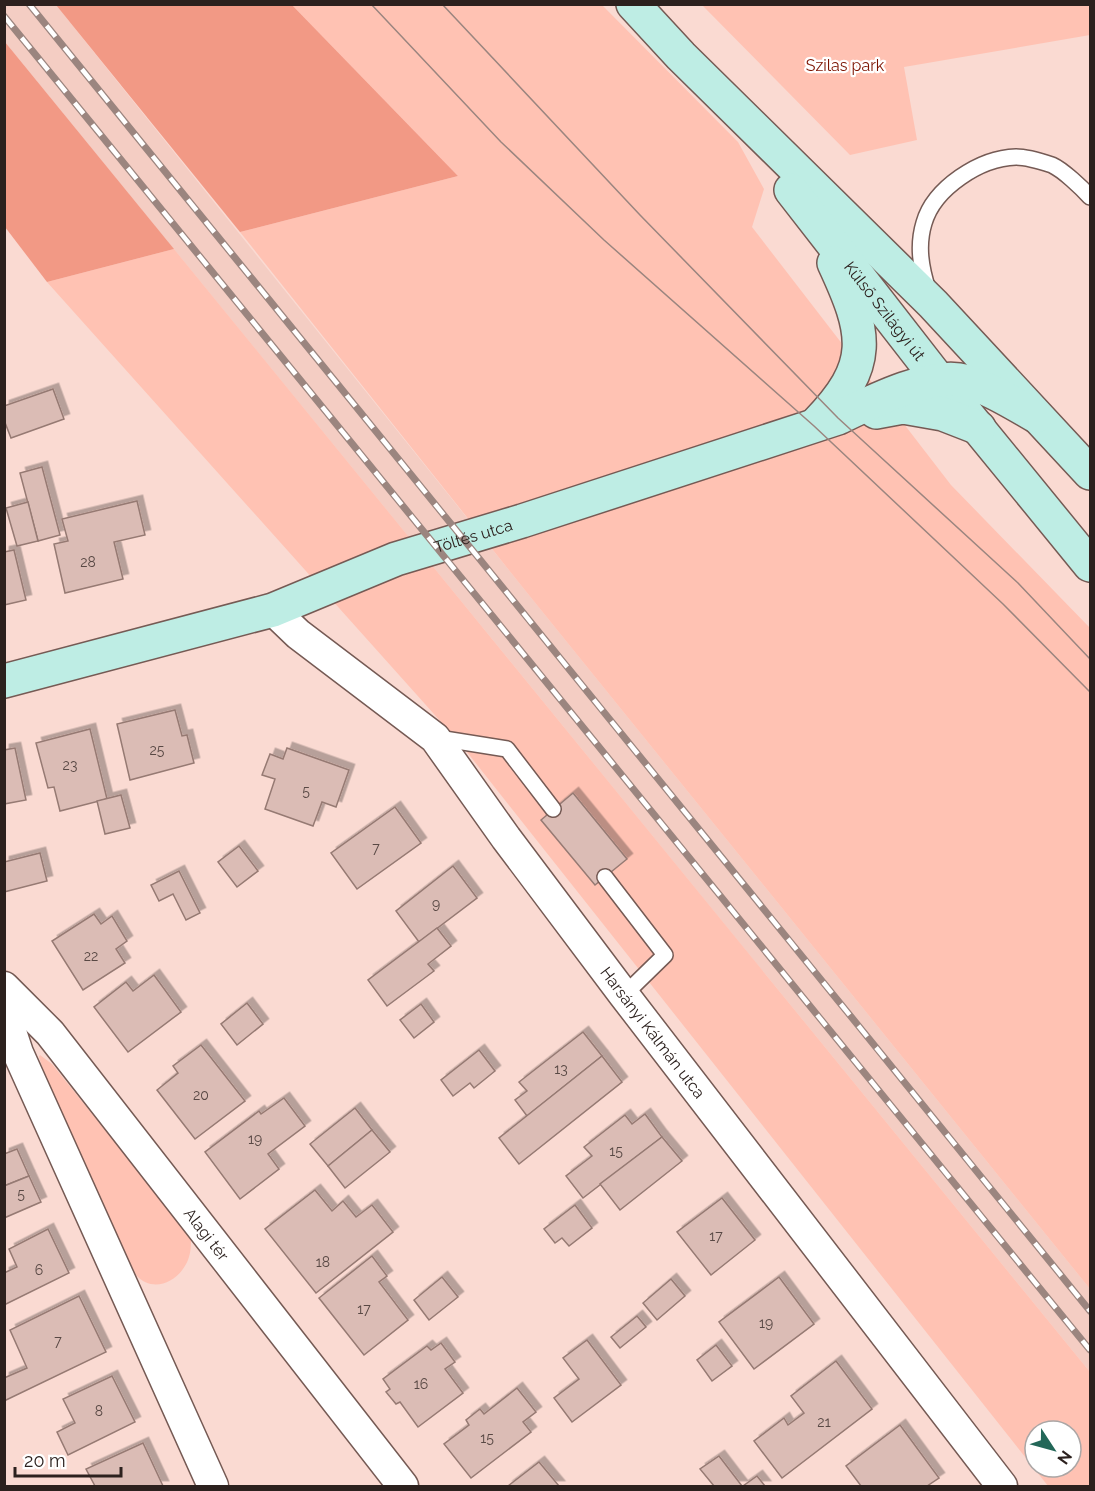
<svg xmlns="http://www.w3.org/2000/svg" width="1095" height="1491" font-family="Raleway,sans-serif">
<style>
.built{fill:#f4cdc3}
.green{fill:#ffc2b3;fill-rule:evenodd}
.forest{fill:#f29985}
.building{fill:#dbbcb5;stroke:#967a73;stroke-width:1.5;filter:url(#shadow)}
.lines{fill:none;stroke-linecap:round;stroke-linejoin:round}
.lane-casing{stroke:#755a54;stroke-width:18}
.street-casing{stroke:#755a54;stroke-width:33}
.secondary-casing{stroke:#755a54;stroke-width:36}
.lane{stroke:#fff;stroke-width:15}
.street{stroke:#fff;stroke-width:30}
.secondary{stroke:#beede4;stroke-width:33}
.tram{stroke:#9b857f;stroke-width:1.5}
.rail-casing{stroke:#9b857f;stroke-width:7}
.rail{stroke:#fff;stroke-width:4.5;stroke-dasharray:14;stroke-linecap:butt}
.labels{text-anchor:middle;dominant-baseline:central;stroke-width:4.5;stroke-linejoin:round;paint-order:stroke}
.number-label{font-size:14px;fill:#584844}
.park-label{font-size:16px;fill:#7c1300;stroke:#fff}
.street-label{font-size:16px;fill:#2c211e;stroke:#fff}
</style>
<defs>
<filter id="shadow"><feDropShadow dx="5.5" dy="-5.5" stdDeviation="0" flood-color="#0004"/></filter>
</defs>
<rect width="100%" height="100%" fill="#fadad2"/>
<path class="built" d="M4,5h52l468,584 566,700v83l-1085,-1330z"/>
<g class="green">
<path d="M292,5h310l136,137 26,47 -12,38 199,258 139,143v661l-566,-700 -284,-357 218,-56z"/>
<path d="M702,5h388v30l-186,32 13,73 -67,15z"/>
<path d="M174,249l916,1123v114h-42l-589,-744 -412,-460zM1035,1431h36v36h-36z"/>
<path d="M40,1055l12,9 139,173c0,9 0,15 -3,23 -9,22 -35,34 -52,15 -34,-72 -74,-143 -97,-218z"/>
</g>
<g class="forest">
<path d="M56,5h236l166,171 -218,56z"/>
<path d="M4,42h1l169,207 -127,33 -42,-55z"/>
</g>
<g class="building">
<path d="M53,389l11,30 -53,19 -7,-18v-14z"/>
<path d="M42,467l18,68 -22,6 -18,-68z"/>
<path d="M137,501l8,34 -31,7 9,37 -58,14 -11,-49 14,-3 -6,-22z"/>
<path d="M28,502l10,39 -21,5 -11,-38z"/>
<path d="M14,550l12,50 -22,5v-53z"/>
<path d="M175,710l7,26 5,-1 7,28 -64,17 -13,-56z"/>
<path d="M90,729l17,70 -47,12 -6,-24 -6,1 -12,-45z"/>
<path d="M15,748l11,52 -22,4v-54z"/>
<path d="M287,748l62,22 -13,37 -14,-5 -9,24 -48,-17 10,-30 -13,-4 8,-21 13,5z"/>
<path d="M573,793l54,66 -32,26 -54,-65z"/>
<path d="M121,795l9,33 -25,6 -8,-33z"/>
<path d="M395,807l26,36 -64,46 -26,-36z"/>
<path d="M239,846l19,25 -21,16 -19,-25z"/>
<path d="M40,853l7,28 -43,11v-30z"/>
<path d="M453,866l24,32 -58,44 -23,-31z"/>
<path d="M179,871l21,42 -14,7 -13,-26 -14,7 -8,-16z"/>
<path d="M94,914l7,10 11,-8 15,25 -11,8 9,14 -42,27 -31,-49z"/>
<path d="M437,928l14,18 -23,18 6,7 -47,35 -19,-26z"/>
<path d="M154,975l27,37 -53,40 -34,-45 32,-25 7,9z"/>
<path d="M247,1003l16,21 -26,21 -16,-21z"/>
<path d="M421,1004l13,18 -20,16 -14,-18z"/>
<path d="M583,1032l19,24 -75,60 -12,-16 12,-9 -8,-9z"/>
<path d="M201,1045l44,56 -50,38 -38,-49 21,-17 -5,-7z"/>
<path d="M479,1050l16,21 -21,17 -4,-5 -17,13 -12,-16z"/>
<path d="M602,1056l20,26 -103,82 -20,-26z"/>
<path d="M284,1098l21,28 -37,28 11,15 -39,30 -35,-47 54,-41 2,3z"/>
<path d="M355,1108l17,22 -44,36 -18,-22z"/>
<path d="M645,1114l17,23 -79,61 -17,-22 26,-20 -8,-9 41,-32 7,9z"/>
<path d="M372,1130l18,22 -45,36 -17,-22z"/>
<path d="M662,1137l20,24 -62,49 -20,-26z"/>
<path d="M17,1149l12,27 -25,10v-32z"/>
<path d="M29,1176l12,26 -37,16v-32z"/>
<path d="M315,1190l17,21 11,-10 13,16 16,-12 21,27 -77,61 -51,-64z"/>
<path d="M722,1198l33,42 -44,35 -34,-43z"/>
<path d="M575,1205l17,23 -23,18 -7,-8 -7,5 -11,-14z"/>
<path d="M48,1229l21,44 -65,32v-32l13,-6 -8,-18z"/>
<path d="M372,1256l15,20 -8,6 29,38 -44,35 -45,-57z"/>
<path d="M442,1277l16,20 -29,23 -15,-20z"/>
<path d="M779,1277l35,47 -60,45 -35,-47z"/>
<path d="M671,1279l14,17 -28,24 -14,-17z"/>
<path d="M79,1296l27,56 -102,49v-23l23,-10 -17,-38z"/>
<path d="M637,1316l9,11 -26,21 -9,-11z"/>
<path d="M587,1340l34,45 -49,37 -18,-24 25,-19 -16,-21z"/>
<path d="M441,1343l14,19 -10,7 18,24 -45,34 -18,-25 -4,2 -10,-12 4,-3 -7,-10 44,-33 4,4z"/>
<path d="M716,1345l16,21 -20,15 -15,-21z"/>
<path d="M836,1361l36,48 -90,69 -28,-37 30,-23 4,7 16,-12 -13,-17z"/>
<path d="M112,1376l23,46 -67,33 -11,-23 18,-9 -12,-24z"/>
<path d="M517,1388l19,24 -13,10 8,10 -60,46 -27,-34 25,-19 -3,-5 14,-11 4,5z"/>
<path d="M900,1425l39,53 -12,8h-66l-15,-20z"/>
<path d="M143,1443l20,43h-68l-9,-17z"/>
<path d="M719,1456l23,30h-28l-14,-17z"/>
<path d="M539,1462l20,24h-51z"/>
<path d="M757,1476l8,10h-22z"/>
</g>
<g class="lines">
<g class="lane-casing">
<g id="lane">
<path d="M928,290c-7,-22 -11,-44 -4,-67 10,-35 56,-65 92,-66 10,0 27,5 36,8 11,5 30,23 38,32"/>
<path d="M438,738l69,11 46,60"/>
<path d="M605,877l60,78 -41,40"/>
</g>
</g>
<g class="street-casing">
<g id="street">
<path id="s1" d="M273,610l25,24 137,104 71,100 118,157 378,491"/>
<path id="s2" d="M4,987l46,46 353,453"/>
<path d="M4,1010l14,43 195,433"/>
</g>
</g>
<g class="secondary-casing">
<g id="secondary">
<path d="M633,4l48,52 252,248 157,169"/>
<path id="s3" d="M791,190l147,189 152,186"/>
<path d="M876,412l27,-5 40,7 36,14"/>
<path d="M816,424c58,-59 51,-90 18,-161"/>
<path id="s4" d="M4,681l269,-71 123,-51 126,-38 316,-103c31,-15 94,-47 127,-37 26,8 48,22 71,35"/>
</g>
</g>
<use href="#lane" class="lane"/>
<use href="#street" class="street"/>
<use href="#secondary" class="secondary"/>
<g class="tram">
<path d="M371,4l130,138 103,98 210,186 189,178 87,88"/>
<path d="M442,4l198,211 198,203 180,165 72,76"/>
</g>
<g class="rail-casing">
<g id="rail">
<path d="M29,4l1061,1307"/>
<path d="M4,16l1086,1334"/>
</g>
</g>
<use href="#rail" class="rail"/>
</g>
<g class="labels">
<g class="number-label">
<text x="88" y="562">28</text>
<text x="157" y="750">25</text>
<text x="70" y="765">23</text>
<text x="306" y="791">5</text>
<text x="376" y="848">7</text>
<text x="436" y="904">9</text>
<text x="91" y="956">22</text>
<text x="561" y="1069">13</text>
<text x="201" y="1095">20</text>
<text x="255" y="1139">19</text>
<text x="616" y="1151">15</text>
<text x="21" y="1194">5</text>
<text x="716" y="1236">17</text>
<text x="323" y="1262">18</text>
<text x="39" y="1270">6</text>
<text x="364" y="1309">17</text>
<text x="766" y="1323">19</text>
<text x="58" y="1341">7</text>
<text x="421" y="1384">16</text>
<text x="99" y="1411">8</text>
<text x="824" y="1422">21</text>
<text x="487" y="1438">15</text>
</g>
<g class="park-label">
<text x="845" y="65">Szilas park</text>
</g>
<g class="street-label">
<text stroke="none"><textPath href="#s3" startOffset="153">Külső Szilágyi út</textPath></text>
<text stroke="none"><textPath href="#s4" startOffset="492">Töltés utca</textPath></text>
<text stroke="none"><textPath href="#s1" startOffset="573">Harsányi Kálmán utca</textPath></text>
<text stroke="none"><textPath href="#s2" startOffset="320">Alagi tér</textPath></text>
</g>
</g>
<rect width="1095" height="1491" fill="none" stroke="#2c211e" stroke-width="12"/>
<g transform="translate(1053 1449) rotate(126)"><circle r="28" fill="#ffffff" stroke="#aba6a5" stroke-width="1.5"/>
<path d="M0-4.5L10 22L0 15L-10 22Z" fill="#236758"/>
<text y="-9" font-size="16" font-weight="bold" text-anchor="middle" fill="#2c211e">N</text>
</g>
<path d="M15 1467v9h106v-9" fill="none" stroke="#2c211e" stroke-width="3"/>
<text x="24" y="1467" font-size="18" fill="#2c211e" stroke="#ffffff" stroke-width="4.5" paint-order="stroke">20 m</text>
</svg>
